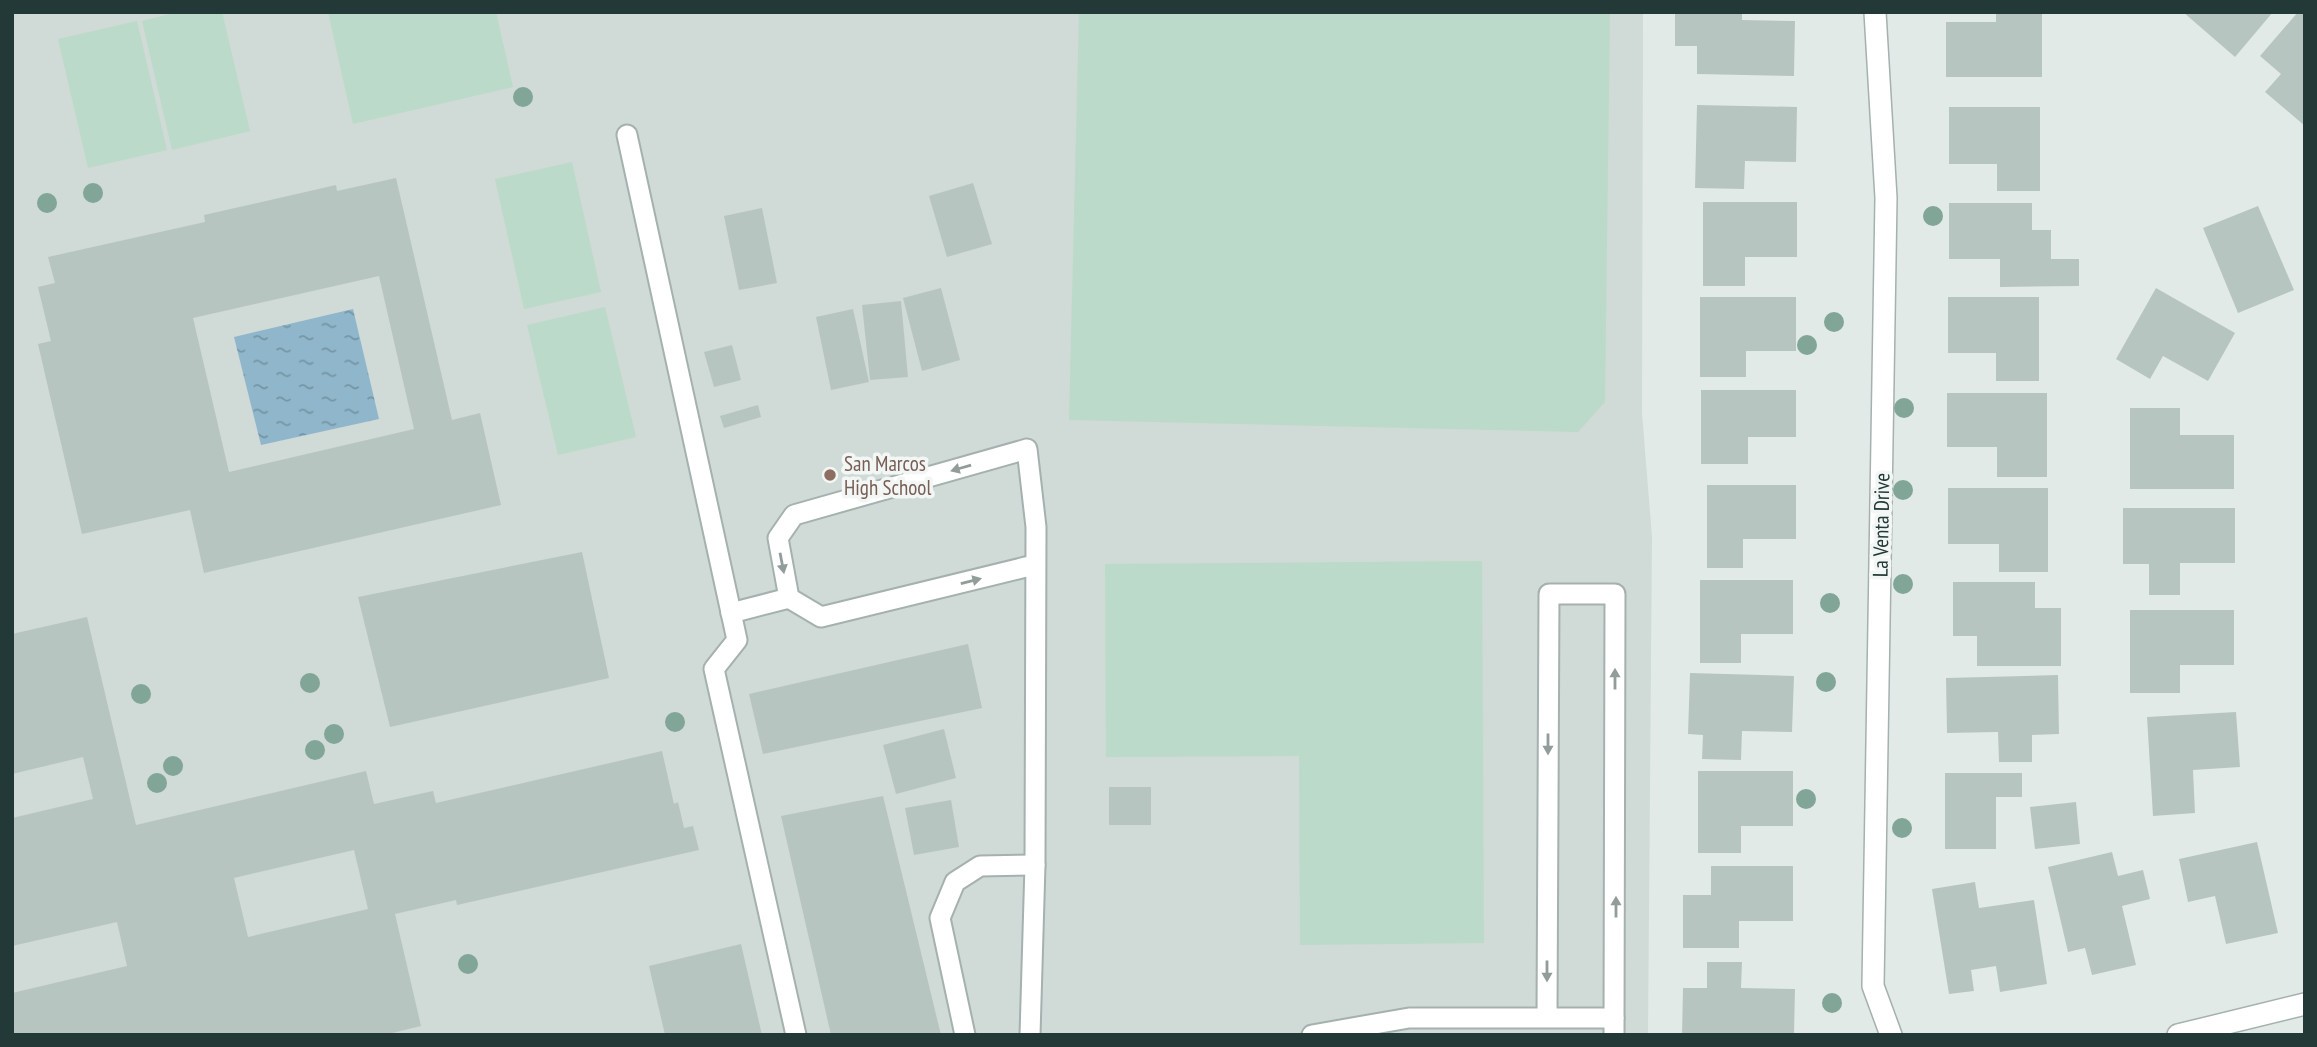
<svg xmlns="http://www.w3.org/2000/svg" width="2317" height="1047" font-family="'PT Sans Narrow',sans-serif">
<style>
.built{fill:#d0dad7}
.green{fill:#bcdac9}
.water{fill:url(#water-ripples)}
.building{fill:#b7c5c1;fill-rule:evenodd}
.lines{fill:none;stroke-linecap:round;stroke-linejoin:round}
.lane-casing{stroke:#a5b1af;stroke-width:23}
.street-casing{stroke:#a5b1af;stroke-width:24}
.lane{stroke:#fff;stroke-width:19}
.street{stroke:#fff;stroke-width:21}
.tree{fill:#81a596}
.oneway{fill:#919c9b}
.education-dot{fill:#8d6e63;stroke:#f2f7f5;stroke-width:2.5}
.labels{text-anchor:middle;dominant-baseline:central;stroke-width:7;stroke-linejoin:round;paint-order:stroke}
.education-label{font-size:21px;fill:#785e54;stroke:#f2f7f5;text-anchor:start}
.street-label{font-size:21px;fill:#233937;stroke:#f2f7f5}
</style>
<defs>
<pattern id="water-ripples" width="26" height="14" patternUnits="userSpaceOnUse" patternTransform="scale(1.75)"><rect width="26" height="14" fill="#8fb6ca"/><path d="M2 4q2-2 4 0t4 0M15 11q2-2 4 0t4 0" fill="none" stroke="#7495a5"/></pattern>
</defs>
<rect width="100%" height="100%" fill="#e2eae8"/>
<path class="built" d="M12,12h1631l-1,401 10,124 -4,498h-1636z"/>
<g class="green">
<path d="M178,12h44l28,119 -78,19 -30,-129z"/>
<path d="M328,12h168l17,75 -160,37z"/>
<path d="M1079,12h531l-5,390 -27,30 -509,-12z"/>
<path d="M137,21l30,129 -79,18 -30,-129z"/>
<path d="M572,162l29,130 -77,17 -29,-130z"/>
<path d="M605,307l31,130 -78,18 -31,-130z"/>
<path d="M1482,561l2,382 -184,2 -1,-189 -193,1 -1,-193z"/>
</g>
<path class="water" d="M353,309l26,110 -118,26 -27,-108z"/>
<g class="building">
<path d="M1675,12h67v8l53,1 -1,55 -97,-2v-28h-22z"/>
<path d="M1996,12h46v65h-96v-55h50z"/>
<path d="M2183,12h90l-38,45z"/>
<path d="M2298,12h7v114l-40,-34 16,-18 -21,-18z"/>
<path d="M1697,105l100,2 -1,55 -51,-1 -1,28 -49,-1z"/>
<path d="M1949,107h91v84h-43v-27h-48z"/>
<path d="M396,178l56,242 28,-7 21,92 -297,68 -14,-63 -108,24 -44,-190 13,-3 -13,-54 17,-4 -7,-26 157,-35 -1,-7 132,-30 1,6zM379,276l35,153 -185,43 -36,-154z"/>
<path d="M973,183l19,61 -45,13 -18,-61z"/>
<path d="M1703,202h94v55h-52v29h-42z"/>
<path d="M1949,203h83v27h19v29h28v27l-79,1v-28h-51z"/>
<path d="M2258,206l36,84 -56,23 -35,-85z"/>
<path d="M762,208l15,75 -38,7 -15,-74z"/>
<path d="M941,288l19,72 -38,11 -19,-73z"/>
<path d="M2156,288l79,45 -27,48 -45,-25 -13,23 -34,-20z"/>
<path d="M1700,297h96v54h-50v26h-46z"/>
<path d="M1948,297h91v84h-43v-28h-48z"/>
<path d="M901,301l7,76 -38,3 -8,-75z"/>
<path d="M853,309l16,73 -38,8 -15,-73z"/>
<path d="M732,345l9,35 -27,7 -10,-35z"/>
<path d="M1701,390h95v47h-48v27h-47z"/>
<path d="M1947,393h100v84h-50v-30h-50z"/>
<path d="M758,405l3,12 -37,11 -4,-12z"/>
<path d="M2130,408h50v27h54v54h-104z"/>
<path d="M1707,485h89v54h-53v29h-36z"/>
<path d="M1948,488h100v84h-49v-28h-51z"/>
<path d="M2123,508h112v55h-55v32h-31v-31h-26z"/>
<path d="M582,552l27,126 -219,49 -32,-130z"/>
<path d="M1700,580h93v54h-52v29h-41z"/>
<path d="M1953,582h82v26h26v58h-84v-30h-24z"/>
<path d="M2130,610h104v55h-54v28h-50z"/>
<path d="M87,617l49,208 230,-54 8,33 59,-13 3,12 226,-52 12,53 4,-2 6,26 9,-2 6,24 -242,55 -1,-5 -61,14 26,112 -37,9h-372v-42l115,-27 -10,-44 -105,24v-128l81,-19 -10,-42 -71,17v-140zM354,850l14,59 -120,28 -14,-59z"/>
<path d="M968,644l14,64 -219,46 -14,-60z"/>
<path d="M1690,673l104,3 -2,56 -50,-1 -1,29 -39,-1 1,-24 -15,-1z"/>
<path d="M2058,675l1,59 -27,1v27h-33l-1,-30 -51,1 -1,-55z"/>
<path d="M2236,712l4,55 -47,3 2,43 -42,3 -6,-99z"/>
<path d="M944,729l12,49 -60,16 -13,-49z"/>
<path d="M1698,771h95v55h-52v27h-43z"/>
<path d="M1945,773h77v24h-26v52h-51z"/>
<rect x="1109" y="787" width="42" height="38"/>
<path d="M883,796l58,239h-110l-50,-219z"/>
<path d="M951,800l8,47 -45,8 -9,-47z"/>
<path d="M2076,802l4,42 -45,5 -5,-42z"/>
<path d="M2257,842l21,91 -52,11 -11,-48 -27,6 -9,-43z"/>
<path d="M2112,852l6,24 25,-6 7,29 -28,7 14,59 -44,10 -7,-27 -17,4 -20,-85z"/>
<path d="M1711,866h82v55h-54v27h-56v-53h28z"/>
<path d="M1975,882l4,26 55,-8 13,84 -47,8 -4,-26 -25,4 3,21 -25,3 -17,-105z"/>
<path d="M741,944l21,91h-97l-16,-69z"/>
<path d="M1707,962h35l-1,26 54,1 -1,46h-112l1,-47h24z"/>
</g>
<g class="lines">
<g class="lane-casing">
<g id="lane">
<path d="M627,135l110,505 -23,29 82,366"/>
<path d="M731,613l58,-15"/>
<path d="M1547,1017l2,-423h66l-1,441"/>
<path d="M965,1035l-25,-117 15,-36 25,-16 55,-1"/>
<path d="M1030,1035l5,-170 1,-338 -9,-78 -233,66 -16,23 11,60 32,19 213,-52"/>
<path d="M1312,1035l97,-17h205"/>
</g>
</g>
<g class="street-casing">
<g id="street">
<path d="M1875,12l11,186 -13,788 18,49"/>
<path d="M2178,1035l127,-31"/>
</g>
</g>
<use href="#lane" class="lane"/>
<use href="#street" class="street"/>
</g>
<g class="tree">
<circle cx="523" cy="97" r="10"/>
<circle cx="93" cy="193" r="10"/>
<circle cx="47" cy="203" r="10"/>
<circle cx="1933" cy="216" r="10"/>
<circle cx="1834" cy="322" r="10"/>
<circle cx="1807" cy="345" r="10"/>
<circle cx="1904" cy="408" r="10"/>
<circle cx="1903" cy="490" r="10"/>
<circle cx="1903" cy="584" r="10"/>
<circle cx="1830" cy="603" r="10"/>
<circle cx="1826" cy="682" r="10"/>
<circle cx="310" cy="683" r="10"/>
<circle cx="141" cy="694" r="10"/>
<circle cx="675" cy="722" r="10"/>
<circle cx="334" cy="734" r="10"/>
<circle cx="315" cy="750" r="10"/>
<circle cx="173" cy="766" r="10"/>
<circle cx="157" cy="783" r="10"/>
<circle cx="1806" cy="799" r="10"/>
<circle cx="1902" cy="828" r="10"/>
<circle cx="468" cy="964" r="10"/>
<circle cx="1832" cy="1003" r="10"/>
</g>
<defs><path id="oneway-solid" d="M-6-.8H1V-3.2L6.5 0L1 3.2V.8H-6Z" transform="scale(1.75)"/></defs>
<g class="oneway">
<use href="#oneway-solid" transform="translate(961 468) rotate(164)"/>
<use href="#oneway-solid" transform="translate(782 563) rotate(79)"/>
<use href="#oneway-solid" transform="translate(971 581) rotate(-14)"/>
<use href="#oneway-solid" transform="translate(1615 679) rotate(-90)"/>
<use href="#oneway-solid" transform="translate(1548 744) rotate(90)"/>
<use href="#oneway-solid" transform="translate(1616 907) rotate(-90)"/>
<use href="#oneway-solid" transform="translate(1547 971) rotate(90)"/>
</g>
<circle class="education-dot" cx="830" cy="475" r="7"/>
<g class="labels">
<g class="education-label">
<text x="844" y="463">San Marcos<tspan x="844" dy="24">High School</tspan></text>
</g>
<g class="street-label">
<text transform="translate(1881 525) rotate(-89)">La Venta Drive</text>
</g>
</g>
<rect width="2317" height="1047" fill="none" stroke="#233937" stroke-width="28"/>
</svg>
